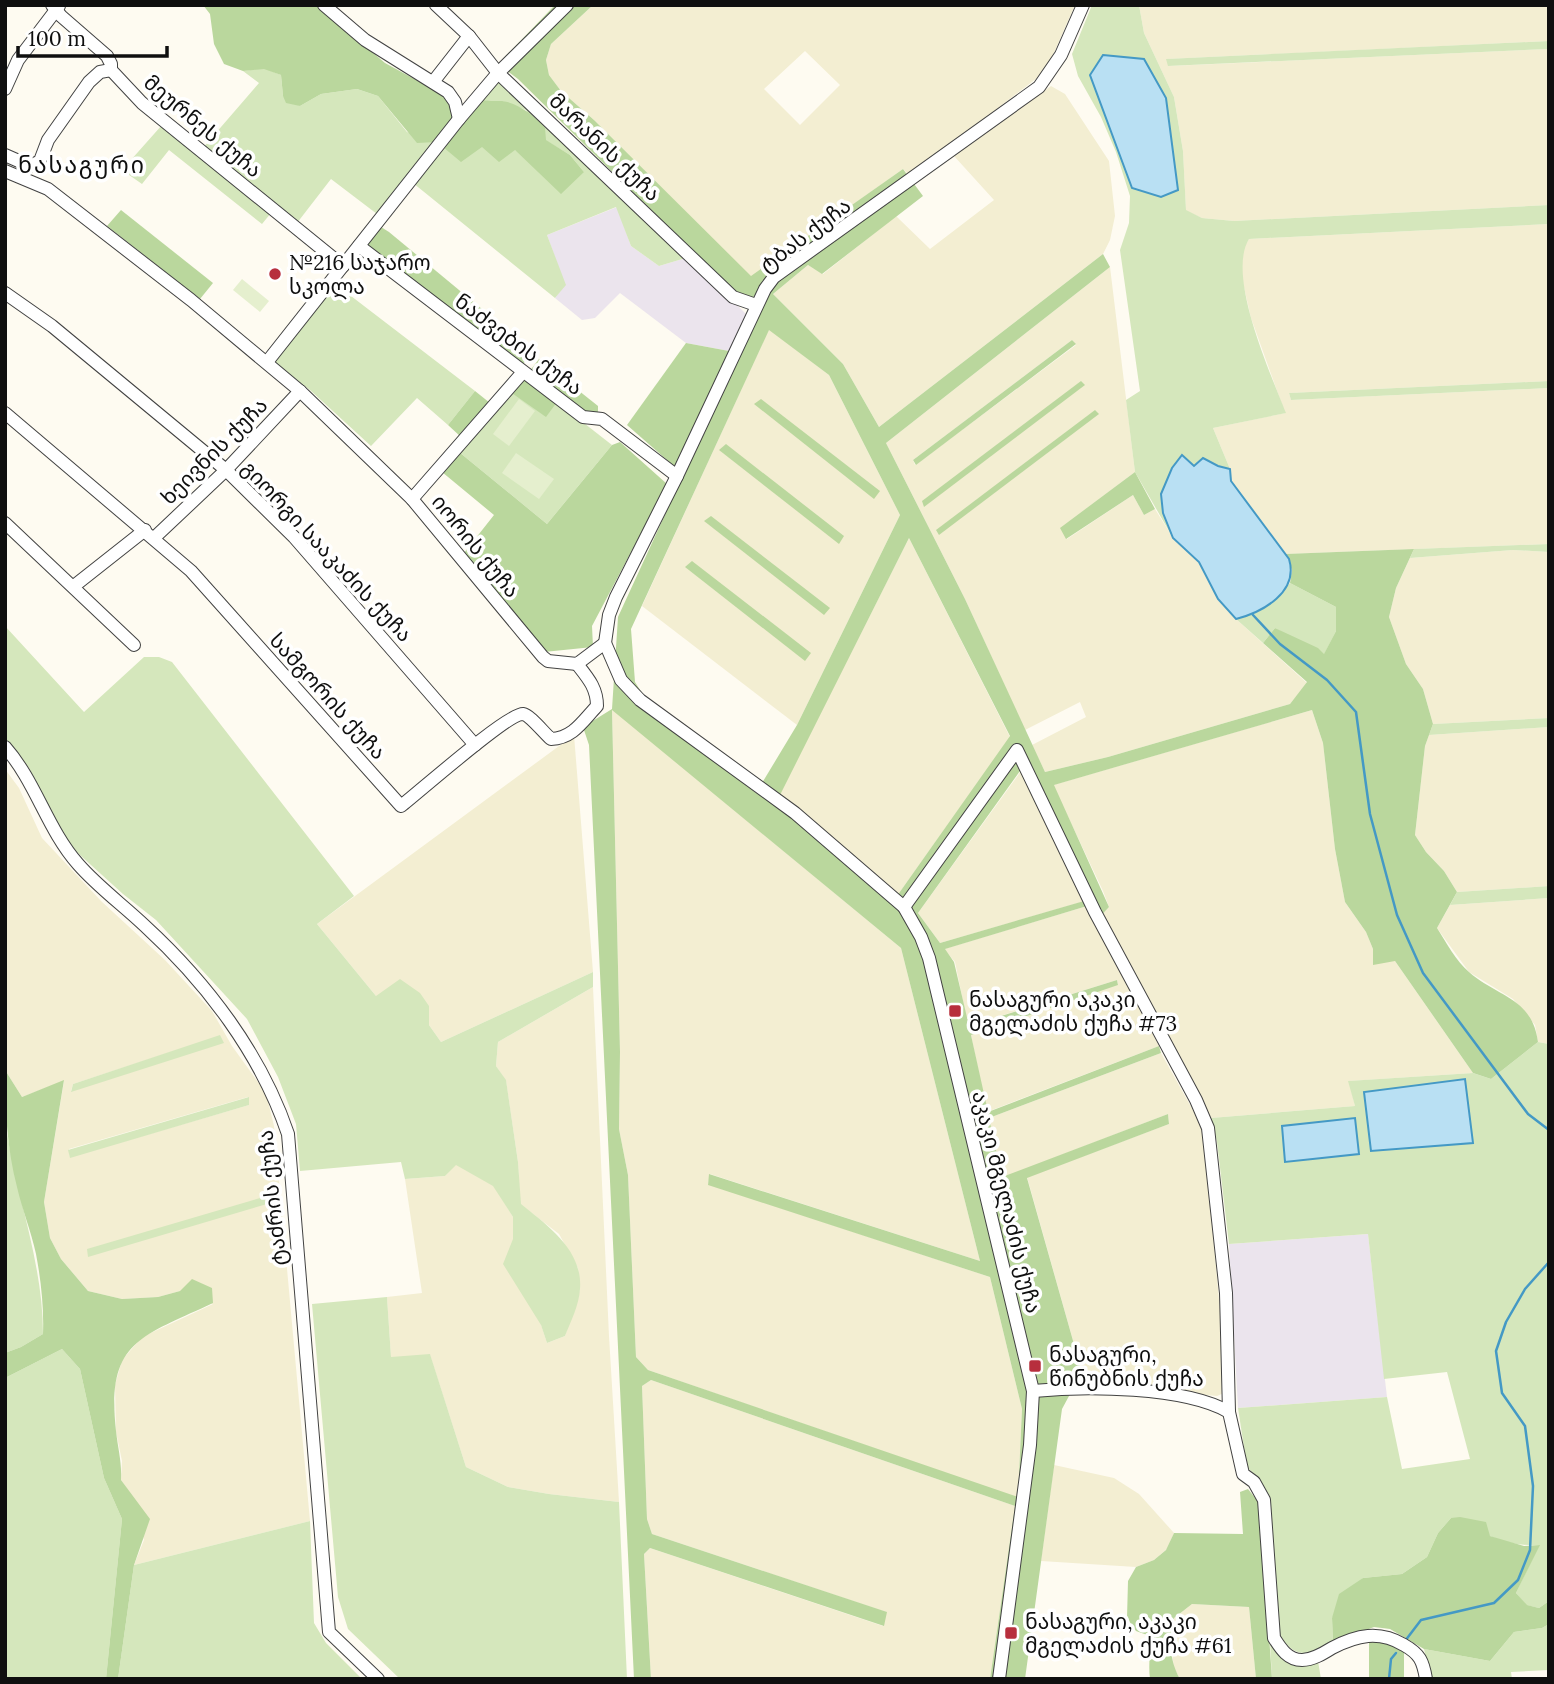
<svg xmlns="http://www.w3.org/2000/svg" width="1554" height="1684" font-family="Lora,'Noto Sans Georgian',serif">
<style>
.industrial{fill:#ebe4ed}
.farmland{fill:#f3eed2;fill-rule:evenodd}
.green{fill:#d5e7bc;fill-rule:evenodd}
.forest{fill:#bad79d;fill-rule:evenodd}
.pitch{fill:#e5efce}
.water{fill:#b9e0f3;stroke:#4499c5;stroke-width:2}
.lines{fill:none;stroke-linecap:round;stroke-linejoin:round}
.stream{stroke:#4499c5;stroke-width:2.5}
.minor-casing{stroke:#424242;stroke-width:14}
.minor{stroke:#fff;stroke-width:12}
.poi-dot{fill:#b72f3d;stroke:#fff;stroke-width:2.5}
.labels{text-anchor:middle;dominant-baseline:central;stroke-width:7;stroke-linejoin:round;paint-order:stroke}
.street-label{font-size:21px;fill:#0f0f0f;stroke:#fff}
.poi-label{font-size:21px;fill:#0f0f0f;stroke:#fff;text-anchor:start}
.neighbourhood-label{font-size:23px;letter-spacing:2px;fill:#0f0f0f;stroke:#fff}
</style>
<rect width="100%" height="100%" fill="#fefbf1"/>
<g class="industrial">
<path d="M617,207l14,39 28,20 30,-9 57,57 -17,37 -43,-8 -66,-50 -25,25 -13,2 -27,-22 10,-13 -18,-50z"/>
<path d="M1368,1234l19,163 -149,11 -9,-164z"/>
</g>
<g class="farmland">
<path d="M593,5h482l-29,66 -136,105 -7,-7 -152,108 -157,-157 -33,-29 -12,-16 -3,-15 5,-16zM805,51l35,34 -40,40 -36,-36z"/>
<path d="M1139,5h410v36l-382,18 2,7 380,-17v156l-315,16 -32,-3 -16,-7 -3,-60 -9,-54 -30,-64z"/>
<path d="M1051,86l14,8 44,67 6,55 -5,24 -7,14 -224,173 -36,-63 -70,-70 35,-29 15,9 73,-58 34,33 64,-49 -40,-44z"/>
<path d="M1549,224v157l-260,12 2,7 258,-12v156l-264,10 -54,-73 -1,-12 -17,-41 72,-15 -34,-95 -10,-44 2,-26 6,-9z"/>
<path d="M1110,267l25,205 -74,56 6,11 66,-44 11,20 11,-6 18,29 26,24 19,37 18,20 71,64 -17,21 -182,53 -63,15 -13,-27 54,-28 -6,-15 -55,28 -60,-131 -79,-156zM1072,340l4,5 -161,120 -2,-5z"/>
<path d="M769,329l60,46 71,140 -103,210 -155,-119z"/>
<path d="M909,538l101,199 -113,159 -123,-91z"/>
<path d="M1513,550l36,2v166l-116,6 -10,-35 -17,-25 -17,-47 7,-29 14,-30z"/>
<path d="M612,709l289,239 79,313 -270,-87 -2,10 282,93 32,132 -4,89 -370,-128 -12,-13 -8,-182 -9,-46 1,-77z"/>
<path d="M1312,710l11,33 12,106 10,53 21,30 7,17 22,12 78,112 -124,8 6,25 -144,12 -108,-205 6,-6 -6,-16 -50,-106z"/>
<path d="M1549,727v159l-92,6 -13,-21 -18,-19 -11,-17 10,-89 4,-11z"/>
<path d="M574,735l19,237 -152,70 -12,-17v-19l-53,-10 -59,-72z"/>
<path d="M5,769l14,19 23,50 59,63 64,59 47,51 20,35 34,47 8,33 36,395 -176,44 10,-25 -11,-42 -12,-18 1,-19 -6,-29 -1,-47 7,-25 20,-23 71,-33 -33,-13 -22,6 -36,2 -34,-8 -27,-32 -11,-21 -6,-36 20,-121 -42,16 -17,-27zM220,1036l-149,55 2,-7zM248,1097l1,8 -179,52 -1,-8z"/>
<path d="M1021,771l64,130 -145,42 -22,-30z"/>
<path d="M1549,898v146l-11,-2 -3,-17 -22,-26 -44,-27 -32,-44 13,-23z"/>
<path d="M1087,906l72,140 -172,66 -16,-77 147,-51 -1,-4 -149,46 -13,-64 -11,-13z"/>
<path d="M593,987l16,349 10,166 -70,-8 -41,-7 -42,-20 -36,-112 -39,3 -4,-61 35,-4 -17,-114 40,-3 11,-12 38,22 19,31v22l34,104 18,-7 15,-47 -2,-21 -19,-34 -39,-30 -2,-42 -12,-81 -10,-15 2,-24z"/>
<path d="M1161,1053l43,77 22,249 -2,14 -7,3 -141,-13 7,-7 -56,-199 142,-53 -1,-10 -166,64 -13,-60z"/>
<path d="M651,1380l364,126 -25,173h-339l-7,-125 6,-6 233,78 3,-14 -234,-78 -5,-15 -5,-133z"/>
<path d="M1054,1465l60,13 25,16 35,39 -7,16 -13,11 -18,7 -95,-6z"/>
<path d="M1192,1604l57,3 7,72h-76l-6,-11 -4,-32 4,-18z"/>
</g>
<g class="green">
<path d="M1092,5h47l5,28 30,64 9,54 3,59 16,8 32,3 315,-16v19l-300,15c-23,37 22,135 37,174l-73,15 17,41 -12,-3 -15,-8 -9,8 -12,-11 -19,58 10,25 -38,-66 -9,-72 14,-9 -20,-141 9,-27 1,-27 -14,-44 -15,-35 -23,-41 -6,-22zM1103,55l41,4 6,11 -18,118 -41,-113z"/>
<path d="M1549,41v8l-381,17 -2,-7z"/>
<path d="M264,68l17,7 2,21 17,10 21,-12 36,-5 21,7 29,36 29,10 -59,72 -46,-35 -34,44 -95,-74 57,-66 -16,-12z"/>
<path d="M499,79l190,178 -30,9 -28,-20 -15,-39 -69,28 19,50 -11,13 -142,-115 30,-36h39l33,3 69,22 -14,-17 -25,-15 -19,-30 -24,-9 -9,1 -11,-2z"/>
<path d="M162,125l109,88 -9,11 -93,-74 -27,34 -20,-14z"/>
<path d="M334,283l141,108 -27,34 -31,-27 -46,48 -61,-56 -37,-28z"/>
<path d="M1549,381v7l-258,12 -2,-7z"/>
<path d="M509,391l48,11 55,43 -65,79 -88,-72z"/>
<path d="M1549,544v8l-36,-2 -103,8 4,-9z"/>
<path d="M1290,583l46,24v24l-12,24 -49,-27 -12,15 -27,-24c27,-7 35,-17 54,-36z"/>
<path d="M5,626l79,86 60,-55h15l13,5 182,234 -37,28 59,72 24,-17 20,14 9,13v19l12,17 152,-70v15l-95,55 -2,24 10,14 12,82 3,42c27,22 62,46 59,85 -1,16 -9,32 -15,47l-18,7 -6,-18 -38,-61 10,-25v-22l-20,-31 -37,-21 -11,11 -40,3 -4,-17 -101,9 -4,-47 -18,-47 -31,-58 -91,-99 -33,-26 -53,-48 -13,-18 -28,-60 -24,-29z"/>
<path d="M1549,718v9l-120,8 4,-11z"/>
<path d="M1549,886v12l-99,7 7,-13z"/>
<path d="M220,1035l4,8 -153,49 2,-8z"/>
<path d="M1538,1042l11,2v557l-10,7 -13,-3 -10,-12 23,-48c-16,1 -34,-2 -49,-9 -14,-6 -23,-19 -39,-18l-13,15 -11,24 -25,17 -39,4 -31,40 1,24c-24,12 -34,19 -53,-5l-11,-142 -10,-16 -12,-12 -9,-59 149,-11 15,72 68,-10 -23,-87 -63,7 -16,-145 -139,10 -12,-102 -6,-24 144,-12 -7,-25 125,-8 18,6z"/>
<path d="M249,1097v8l-179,53 -2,-8z"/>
<path d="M5,1120c10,73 38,141 38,214l-22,13 -16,6z"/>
<path d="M267,1196v8l-179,53 -1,-8z"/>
<path d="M387,1297l4,60 39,-3 36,113 42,20 41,7 70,8 8,177h-227l-52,-50 -10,-32 -26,-293z"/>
<path d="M62,1349l18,20 24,109 18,41 -16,160h-101v-301z"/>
<path d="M310,1521l4,102 12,20 36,36h-244l16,-114z"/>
<path d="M1549,1624v46l-38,2 1,7h-81l-7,-30 66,12 24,-29 28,-4z"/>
<path d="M1270,1641l7,12 41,8 3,18h-49z"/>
</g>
<g class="forest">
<path d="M203,5h114l68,58 57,31 8,8 4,17 -18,23 -19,1 -39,-47 -21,-7 -36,5 -21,12 -14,-3 -3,-7 -2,-21 -17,-6 -21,2 -19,-7 -10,-20 -4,-30z"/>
<path d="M555,5h38l-42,39 -5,16 3,15 12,16 33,29 157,156 152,-107 20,27 -101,78 -14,-9 -35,29 70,70 36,63 224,-173 7,13 -224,176 79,156 80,173 63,-15 182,-53 17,-22 -44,-39 12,-15 43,20 6,6 12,-23v-24l-46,-24 2,-13 -7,-16 129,-5 -18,39 -7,29 17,47 17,25 10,35 -8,22 -10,89 11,17 18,19 13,21 -20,36c9,14 19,33 32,44 28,25 63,25 69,70l-47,37 -18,-6 -78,-112 -22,4v-16l-7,-17 -21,-30 -10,-53 -12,-106 -11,-33 -258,75 55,122 -14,15 -8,-16 -142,43 9,13 15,64 148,-46 1,5 -147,50 17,77 171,-66 2,7 -172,65 13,59 166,-63 1,10 -142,54 56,198 -7,7 -14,26 -37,270h-35l25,-173 -364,-126 -9,6 5,133 5,15 235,78 -3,14 -234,-78 -6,6 7,125h-17l-45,-934 -6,-18 29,-18 6,-92 135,-294 17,-31 -9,-8 -8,14 -14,-1 -221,-218 -20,-15zM769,330l60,45 71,140 -103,210 -41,68 -100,-78 -21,-33 -4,-53zM909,538l101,198 -113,160 -122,-91zM612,710l289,238 79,313 -271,-87 -1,11 282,92 32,132 -4,88 -370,-127 -12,-13 -8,-182 -9,-46 1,-77zM1020,771l64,130 -144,42 -22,-30z"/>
<path d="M482,100c7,1 11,1 18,1 15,0 36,15 45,27l1,12 24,15 14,17 -23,22 -46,-44 -16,12 -17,-15 -21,15 -18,-15z"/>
<path d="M121,210l92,73 -13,16 -93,-73z"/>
<path d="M381,227l8,5 145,120 -12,13 -154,-117v-5z"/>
<path d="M1072,340l4,4 -160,121 -3,-5z"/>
<path d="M686,343l43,8 -54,116 -48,-42z"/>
<path d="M539,359l59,47v8l-13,-1 -56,-41z"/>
<path d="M520,376l37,26 -11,15 -37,-26z"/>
<path d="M1081,381l4,4 -161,122 -2,-6z"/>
<path d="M475,391l15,12 -29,34 -13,-12z"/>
<path d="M761,399l119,92 -6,8 -120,-95z"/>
<path d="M1095,410l4,4 -160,121 -3,-5z"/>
<path d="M620,442l47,42 -75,142 1,21 -49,5 -80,-99 30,-38 -52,-43 17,-20 88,72 65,-79z"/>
<path d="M726,444l118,92 -5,8 -120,-94z"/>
<path d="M1135,472l20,37 -11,6 -11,-20 -67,44 -6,-11z"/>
<path d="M711,516l119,92 -6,7 -120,-94z"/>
<path d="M692,561l119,92 -6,8 -120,-94z"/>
<path d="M5,1070l17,27 42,-17 -20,122 6,36 11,21 27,32 34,8 36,-2 22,-6 12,-12 20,9 1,15c-72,34 -107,38 -97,128 2,18 6,31 5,49l29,39 -16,46 -16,114h-12l16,-160 -18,-41 -24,-109 -18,-20 -57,29v-25l16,-6 22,-13c1,-26 -2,-54 -7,-80 -5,-23 -14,-45 -19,-67 -10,-39 -12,-77 -12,-117z"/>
<path d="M1248,1489l12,15 12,175h-16l-7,-72 -57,-3 -18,14c-5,21 -5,42 6,61h-30c-2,-15 1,-28 0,-43l-14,-5 -9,-13 1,-37 8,-14 18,-7 12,-10 8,-17 69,1 -3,-42z"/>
<path d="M1460,1517l26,5 4,14 34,10 16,-1 -24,48 11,12 12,3 10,-7v23l-7,4 -28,4 -24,29 -66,-12 -34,-20 -16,-2 -41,15 -1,-24 7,-24 24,-16 39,-4 25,-17 11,-24 13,-15z"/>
<path d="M1369,1639l35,10v30h-35z"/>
</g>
<g class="pitch">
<path d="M242,279l27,22 -9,11 -27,-22z"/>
<path d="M519,399l16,12 -26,35 -16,-12z"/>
<path d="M516,453l38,26 -15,20 -37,-26z"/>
</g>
<g class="water">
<path d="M1103,55l41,4 22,39 12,92 -17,7 -29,-9 -42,-113z"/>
<path d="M1182,455l12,11 9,-8 15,8 12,3 1,12 58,78c10,33 -26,53 -53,60l-18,-20 -19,-37 -26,-24 -10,-25 -2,-19 11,-26z"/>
<path d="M1465,1079l8,64 -102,8 -7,-59z"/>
<path d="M1355,1118l4,36 -74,8 -3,-36z"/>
</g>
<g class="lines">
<g class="stream">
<path d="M1253,615l27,29 47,36 29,32 14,102 27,101 26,58 105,141 21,16"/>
<path d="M1405,1641l16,-21 73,-17 24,-23 12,-30 3,-64 -8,-60 -23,-33 -6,-42 10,-29 19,-33 24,-27"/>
<path d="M1389,1679l2,-20 5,-6"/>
</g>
<g class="minor-casing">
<g id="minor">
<path d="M52,5l9,11 46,40 4,8v6l31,33 201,163"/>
<path d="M324,5l41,35 83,52 7,10 4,17"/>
<path d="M436,5l33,31 29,37 235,224 23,8"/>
<path d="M433,82l36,-46"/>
<path d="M5,89l13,-29 41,-54"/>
<path d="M5,155l25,11 10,-5 8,-21 41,-58 11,-10 11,-2"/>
<path d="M5,171l43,18 143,111 109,91 112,108 131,158 5,4 29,3 28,-21"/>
<path d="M359,246l224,171 19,2 75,57"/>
<path d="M5,293l47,33 174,144 68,67 181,208"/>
<path d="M267,362l192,-243 39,-46 69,-68"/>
<path d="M5,413l186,158 210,235c17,-13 107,-93 122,-92 7,1 21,19 28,25 22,-1 31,-17 46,-33 0,-18 -9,-28 -20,-42"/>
<path d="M412,499l111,-127"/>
<path d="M5,523l129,122"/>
<path d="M154,538l72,-68 74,-79"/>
<path d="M74,586l71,-56"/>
<path d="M605,643l16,37 19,20 155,113 109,94 17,30 8,21 104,433 -3,54 -31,234"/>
<path d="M605,643l4,-28 7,-18 61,-121 88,-187 9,-12 265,-190 22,-32 22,-50"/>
<path d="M5,747c31,35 42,82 73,117 20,23 45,41 67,62 62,57 116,128 143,208l41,498 49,47"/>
<path d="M904,907l113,-157 78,162 101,188 12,28 18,165 3,119 14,62 11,8 10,18 10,138c7,11 14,22 28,22 11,0 22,-7 30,-12 25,-13 47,-18 72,-3 16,9 19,16 22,34"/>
<path d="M1033,1391c52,-5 151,-5 196,21"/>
</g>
</g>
<use href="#minor" class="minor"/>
</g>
<g class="poi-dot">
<circle cx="275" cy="274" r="7"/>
<rect x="948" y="1004" width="14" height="14" rx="3.5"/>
<rect x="1028" y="1359" width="14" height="14" rx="3.5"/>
<rect x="1004" y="1626" width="14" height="14" rx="3.5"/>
</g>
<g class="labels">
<g class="street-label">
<text transform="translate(203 126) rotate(40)">მეურნეს ქუჩა</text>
<text transform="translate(605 147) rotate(44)">მარანის ქუჩა</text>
<text transform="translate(805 235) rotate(-37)">ტბას ქუჩა</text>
<text transform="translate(519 344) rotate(37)">ნაძვების ქუჩა</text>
<text transform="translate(214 451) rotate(-45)">ხეივნის ქუჩა</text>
<text transform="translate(476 546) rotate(51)">იორის ქუჩა</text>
<text transform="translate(327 551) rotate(47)">გიორგი სააკაძის ქუჩა</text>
<text transform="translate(328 696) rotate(48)">სამგორის ქუჩა</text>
<text transform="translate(272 1198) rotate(-96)">ტაძრის ქუჩა</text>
<text transform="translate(1007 1202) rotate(76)">აკაკი მგელაძის ქუჩა</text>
</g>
<g class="poi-label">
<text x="289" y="262">№216 საჯარო<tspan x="289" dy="24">სკოლა</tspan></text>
<text x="969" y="999">ნასაგური აკაკი<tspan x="969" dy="24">მგელაძის ქუჩა #73</tspan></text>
<text x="1049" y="1354">ნასაგური,<tspan x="1049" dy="24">წინუბნის ქუჩა</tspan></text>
<text x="1025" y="1621">ნასაგური, აკაკი<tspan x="1025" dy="24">მგელაძის ქუჩა #61</tspan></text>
</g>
<g class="neighbourhood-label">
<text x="82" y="164">ნასაგური</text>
</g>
</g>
<rect width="1554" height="1684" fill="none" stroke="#0f0f0f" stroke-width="14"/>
<path d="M18 46v10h149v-10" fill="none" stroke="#0f0f0f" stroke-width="3.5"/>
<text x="28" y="46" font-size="21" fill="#0f0f0f" stroke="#ffffff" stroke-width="5" paint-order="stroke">100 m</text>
</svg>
